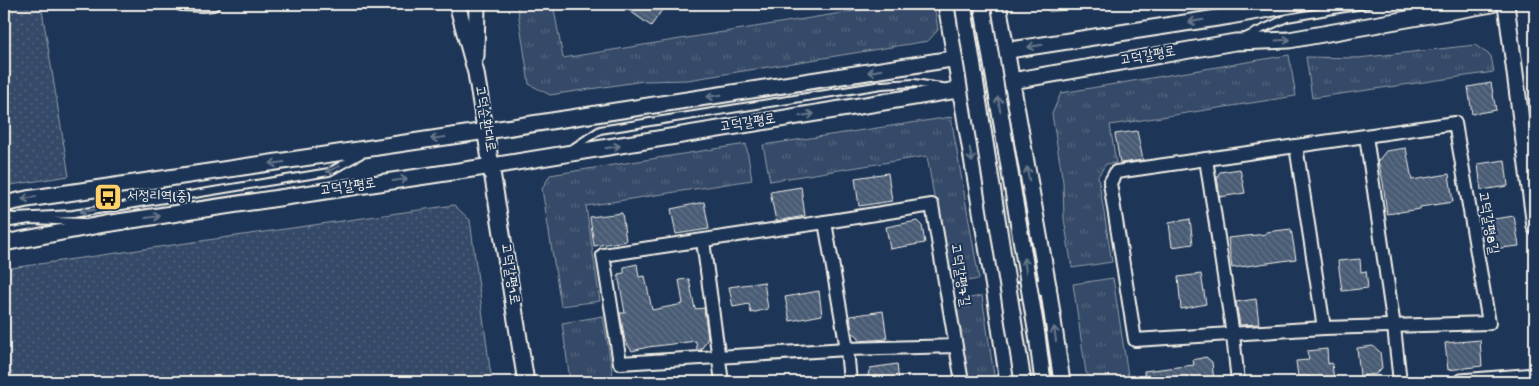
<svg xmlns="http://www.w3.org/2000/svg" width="1539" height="386" font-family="'Gochi Hand','Poor Story',sans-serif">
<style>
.grass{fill:url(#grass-tufts);stroke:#949ea8}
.park{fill:url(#park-dots);stroke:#949ea8}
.building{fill:url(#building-back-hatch);stroke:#f4f1e8}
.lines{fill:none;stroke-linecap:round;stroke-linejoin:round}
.service-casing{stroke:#f4f1e8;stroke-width:10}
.minor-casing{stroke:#f4f1e8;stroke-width:16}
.tertiary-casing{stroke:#f4f1e8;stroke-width:19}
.service{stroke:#1d3557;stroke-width:6}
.minor{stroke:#1d3557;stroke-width:12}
.tertiary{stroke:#1d3557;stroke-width:15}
.tertiary-bridge-casing{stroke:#f4f1e8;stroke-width:19;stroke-linecap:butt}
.tertiary-bridge{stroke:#1d3557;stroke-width:15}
.oneway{stroke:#68778a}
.labels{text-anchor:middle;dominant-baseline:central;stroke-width:4;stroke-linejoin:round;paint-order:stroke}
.street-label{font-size:14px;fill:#f4f1e8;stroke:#1d3557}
.poi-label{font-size:14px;fill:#f4f1e8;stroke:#1d3557;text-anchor:start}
</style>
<defs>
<pattern id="grass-tufts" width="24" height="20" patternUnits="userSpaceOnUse" patternTransform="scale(1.25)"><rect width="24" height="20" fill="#354a67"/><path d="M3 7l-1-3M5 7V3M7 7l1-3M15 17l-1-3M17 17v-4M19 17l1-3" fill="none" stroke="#53657d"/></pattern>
<pattern id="park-dots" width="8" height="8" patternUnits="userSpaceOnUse" patternTransform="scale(1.25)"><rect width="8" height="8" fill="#354a67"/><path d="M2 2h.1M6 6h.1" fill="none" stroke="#53657d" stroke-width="1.8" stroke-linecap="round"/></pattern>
<pattern id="building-back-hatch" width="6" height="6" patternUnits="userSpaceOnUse" patternTransform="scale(1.25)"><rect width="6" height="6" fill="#485b74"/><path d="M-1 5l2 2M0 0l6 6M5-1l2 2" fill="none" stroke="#637388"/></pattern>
</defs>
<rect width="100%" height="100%" fill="#1d3557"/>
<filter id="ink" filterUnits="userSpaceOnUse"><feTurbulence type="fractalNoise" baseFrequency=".02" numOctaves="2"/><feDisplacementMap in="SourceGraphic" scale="10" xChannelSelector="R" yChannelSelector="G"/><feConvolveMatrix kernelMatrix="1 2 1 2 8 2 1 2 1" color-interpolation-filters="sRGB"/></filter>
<g filter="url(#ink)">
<g class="grass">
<path d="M517,4h36l10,54 334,-54h37l4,26 -10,11 -240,39 -44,1 -94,14 -21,-11z"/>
<path d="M1037,4h68l-55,8z"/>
<path d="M1475,45l16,11 3,16 -182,26 -6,-41 52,1z"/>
<path d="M1289,55l7,41 -186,29 6,38 -10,1 -8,12 14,86 -40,6 -8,-49 -1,-37 -11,-68 9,-21z"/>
<path d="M951,117l28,162 -30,5 -22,-128 -157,25 -7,-36z"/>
<path d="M746,144l6,36 -166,26 14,95 -39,5 -19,-117 8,-14z"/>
<path d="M1113,278l16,104h-31l-12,-9 -13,-89z"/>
<path d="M982,296l12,79 -6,7h-22l-14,-81z"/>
<path d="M603,316l11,66h-42l-2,-1 -8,-58z"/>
</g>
<g class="park">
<path d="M4,4h37l28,172 -65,10z"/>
<path d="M454,205l16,15 20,149 3,13h-481l-8,-61v-52z"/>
</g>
<g class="building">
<path d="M620,4h46l-15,22z"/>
<path d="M1491,83l5,27 -24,4 -4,-27z"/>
<path d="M1137,131l6,29 -23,3 -5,-29z"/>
<path d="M1406,148l6,32 37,-6 4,28 -33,5v2l-33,5 -4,-32 -5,-21 8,-10z"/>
<path d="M1505,160l3,26 -27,4 -3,-26z"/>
<path d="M1240,169l5,24 -25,4 -3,-20 3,-5z"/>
<path d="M888,173l4,28 -33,5 -4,-28z"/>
<path d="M801,187l4,29 -29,5 -6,-29z"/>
<path d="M704,202l5,27 -33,5 -5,-25z"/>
<path d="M622,213l4,28 -32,5 -4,-29z"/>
<path d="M1514,216l5,30 -27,3 -5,-29z"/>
<path d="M1190,219l3,25 -21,3 -3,-24z"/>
<path d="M917,221l5,5 3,17 -35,6 -4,-22z"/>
<path d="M1291,229l5,30 -64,9 -4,-30 38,-4v-2z"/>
<path d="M1360,259l1,13 5,-1 2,17 -26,3 -4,-30z"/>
<path d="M637,264l2,13 6,-1 7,34 31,-6 -4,-24 10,-1 6,30 9,-1 4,30 -7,12h-4l-1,-9 -48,6 -16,4 -7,-10 -5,-28h5l-7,-39 6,-1v-6z"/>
<path d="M1201,274l5,30 -25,5 -3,-32z"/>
<path d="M764,282l4,27 -17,4 -2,-9 -16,3 -4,-20z"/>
<path d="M819,291l3,24 -32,6 -5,-24z"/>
<path d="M1256,299l3,25 -19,1 -4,-23z"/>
<path d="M883,311l4,28 -28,2v-4l-7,-5 -2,-16z"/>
<path d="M1480,340l2,26 -34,4 -3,-27z"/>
<path d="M1373,346l7,6 2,16 -6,6 -16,2 -3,-28z"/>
<path d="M1327,349l1,15 4,-1 2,19h-24l-1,-6h-11l-2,-15 13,-1 -2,-9z"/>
<path d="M1206,357l6,5 2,20h-69l-1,-11 50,-6 -1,-5z"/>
<path d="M897,364l2,18h-33l4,-14z"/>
</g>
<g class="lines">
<g class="service-casing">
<g id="service">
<path d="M1245,37l42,-19 81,-14"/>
<path d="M571,149l29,-19 282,-45 32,-2 28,4"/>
<path d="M4,216l11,1 58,-3 256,-42 33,-18"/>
<path d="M4,224l26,-4 52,2"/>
</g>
</g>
<g class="minor-casing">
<g id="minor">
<path d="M181,4l22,1 10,-1"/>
<path d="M1455,123l34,200 -165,5 -189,12 -25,-157 6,-11z"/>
<path d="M1366,136l28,191 6,55"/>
<path d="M1296,146l28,182"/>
<path d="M1206,159l27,176 5,47"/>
<path d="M825,222l22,127 3,33"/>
<path d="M703,241l19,141"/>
<path d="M956,346l-109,3 -227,14 -17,-108 222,-33 107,-17 30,177"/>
</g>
</g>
<g class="tertiary-casing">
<g id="tertiary">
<path d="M457,4l19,69 50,309"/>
<path d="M946,4l49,290 13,88"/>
<path d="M998,4l50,282 14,96"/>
<path d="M1506,4l29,223"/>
<path d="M476,56l1,-52"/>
<path d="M4,204l23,-5 459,-68 744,-115 66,-12"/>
<path d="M4,243l101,-19 387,-58 520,-85 223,-39 54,-2 203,-36"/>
<path d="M996,294l52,-8"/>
<path d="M1461,382l74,-6"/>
</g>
</g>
<use href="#service" class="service"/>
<use href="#minor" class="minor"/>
<use href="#tertiary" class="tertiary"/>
<g class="tertiary-bridge-casing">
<g id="tertiary-bridge">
<path d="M963,4l60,378"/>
<path d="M982,4l55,331 6,47"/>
</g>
</g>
<use href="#tertiary-bridge" class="tertiary-bridge"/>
</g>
<defs><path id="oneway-shaft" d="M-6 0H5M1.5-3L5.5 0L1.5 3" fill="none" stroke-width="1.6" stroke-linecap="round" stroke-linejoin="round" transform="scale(1.25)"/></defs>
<g class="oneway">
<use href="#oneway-shaft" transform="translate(1196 21) rotate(171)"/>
<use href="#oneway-shaft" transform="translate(1283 40) rotate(-3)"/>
<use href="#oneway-shaft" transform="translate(1035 46) rotate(171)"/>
<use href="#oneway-shaft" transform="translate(875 71) rotate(171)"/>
<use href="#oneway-shaft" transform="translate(714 96) rotate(171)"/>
<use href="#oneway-shaft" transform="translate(999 104) rotate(-99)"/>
<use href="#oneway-shaft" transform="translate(807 115) rotate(-9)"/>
<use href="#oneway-shaft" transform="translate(438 138) rotate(172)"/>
<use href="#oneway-shaft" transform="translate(613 147) rotate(-9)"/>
<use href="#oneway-shaft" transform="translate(971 155) rotate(80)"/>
<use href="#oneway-shaft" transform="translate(277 163) rotate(172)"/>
<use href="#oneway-shaft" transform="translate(333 169) rotate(156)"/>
<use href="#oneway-shaft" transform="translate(1028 174) rotate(-100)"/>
<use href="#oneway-shaft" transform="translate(400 180) rotate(-8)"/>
<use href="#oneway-shaft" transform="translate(29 198) rotate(171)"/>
<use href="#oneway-shaft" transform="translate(87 211) rotate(171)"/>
<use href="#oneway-shaft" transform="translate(153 217) rotate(-8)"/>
<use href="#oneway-shaft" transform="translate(1025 265) rotate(-99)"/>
<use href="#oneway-shaft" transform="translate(1055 334) rotate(-98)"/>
</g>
</g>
<defs>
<g id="bus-square" transform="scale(1.4375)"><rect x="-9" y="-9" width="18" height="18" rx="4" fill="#ffd166" stroke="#1d3557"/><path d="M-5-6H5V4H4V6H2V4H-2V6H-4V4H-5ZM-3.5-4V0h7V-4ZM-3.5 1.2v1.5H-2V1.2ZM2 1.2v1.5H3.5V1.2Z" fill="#111"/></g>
</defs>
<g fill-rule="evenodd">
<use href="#bus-square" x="108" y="197"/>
</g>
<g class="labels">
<g class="street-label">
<text transform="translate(1148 57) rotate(-10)">고덕갈평로</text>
<text transform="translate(484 119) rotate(80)">고덕순환대로</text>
<text transform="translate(748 124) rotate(-9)">고덕갈평로</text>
<text transform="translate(348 188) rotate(-8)">고덕갈평로</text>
<text transform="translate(1487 223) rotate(80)">고덕갈평8길</text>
<text transform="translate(509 274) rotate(81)">고덕갈평1로</text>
<text transform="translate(959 275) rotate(81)">고덕갈평7길</text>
</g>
<g class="poi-label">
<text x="127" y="197">서정리역(중)</text>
</g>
</g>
<rect width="1539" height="386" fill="none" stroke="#1d3557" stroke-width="20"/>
<rect x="10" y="10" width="1519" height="366" fill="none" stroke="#f4f1e8" stroke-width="2" filter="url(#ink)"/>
</svg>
